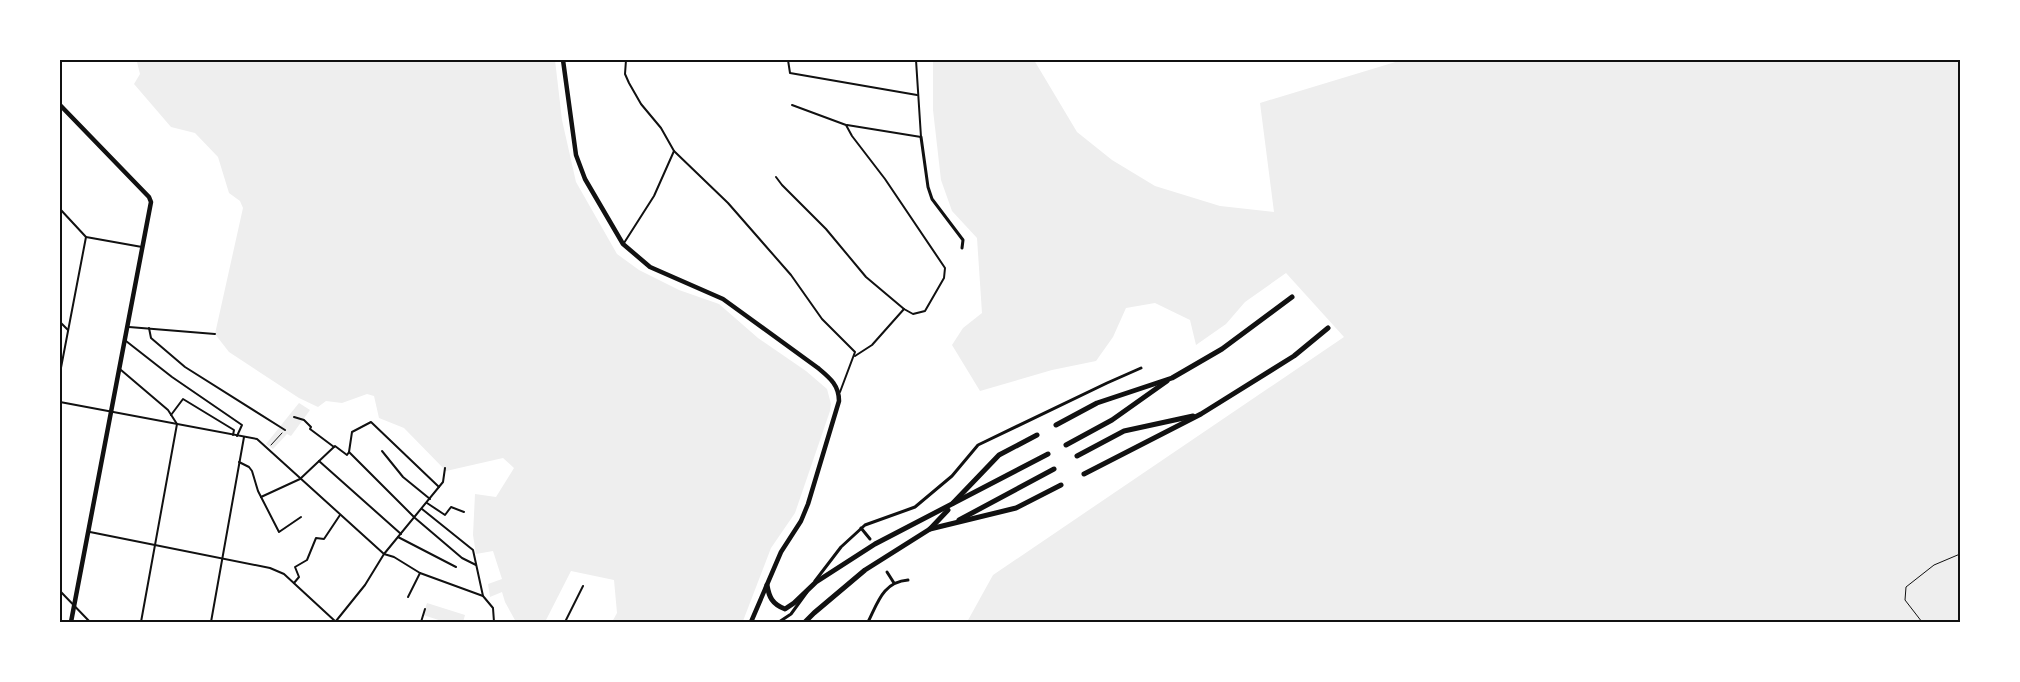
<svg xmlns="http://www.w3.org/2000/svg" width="2020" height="682" font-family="'Work Sans',sans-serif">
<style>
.green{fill:#eee}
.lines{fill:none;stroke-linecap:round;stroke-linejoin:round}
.path{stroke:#111;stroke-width:1}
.service{stroke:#111;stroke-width:2}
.minor{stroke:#111;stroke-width:3}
.tertiary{stroke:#111;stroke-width:4.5}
.secondary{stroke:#111;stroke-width:5}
.neatline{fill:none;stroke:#111;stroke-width:2}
</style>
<rect width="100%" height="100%" fill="#fff"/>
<g class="green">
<path d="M139,60h416l7,60 14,62 41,72 22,16 40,20 40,14 39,34 48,33 21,18 4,15 -1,7 -35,102 -24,35 -28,73 -131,1 5,-9 -3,-33 -43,-9 -26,51h-29l-11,-20 -3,-10 -12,5 -2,-13 14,-5 -9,-28 -17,3 -3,-19 2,-41 21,3 18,-29 -11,-10 -57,13 -42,-43 -25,-10 -5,-22 -7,-2 -25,9 -16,-2 -8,6 -19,-9 -70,-46 -14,-18 28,-126 -3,-7 -11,-8 -11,-36 -23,-24 -24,-6 -37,-43 6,-10 -3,-12z"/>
<path d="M933,60h101l43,72 35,28 43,26 65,20 54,6 -14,-109 142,-43h558v562h-993l26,-47 351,-238 -58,-64 -41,29 -19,22 -30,21 -6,-25 -35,-17 -29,5 -13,29 -17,24 -44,9 -72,21 -28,-46 11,-17 19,-15 -5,-75 -25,-27 -11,-31 -8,-70z"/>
<path d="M299,403l11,7 -19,26 -4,-2 -14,15 -7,-5z"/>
<path d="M427,603l38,12 -2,7h-18l-22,-7z"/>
</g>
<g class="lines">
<g class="path">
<path d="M271,445l11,-12"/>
<path d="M1922,622l-17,-22 1,-13 28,-22 26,-11"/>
</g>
<g class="service">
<path d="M626,60l-1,14 4,9 12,21 20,24 13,23 54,52 63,72 31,44 33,33 -15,40"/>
<path d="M788,60l2,13 127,22"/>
<path d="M792,105l54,20 6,11 33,43 60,89 -1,10 -19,33 -12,3 -9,-5 -32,36 -17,11"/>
<path d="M847,125l74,12 -5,-77"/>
<path d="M776,177l6,8 44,44 40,48 38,32"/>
<path d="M60,209l26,28 56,10"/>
<path d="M624,243l30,-47 20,-45"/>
<path d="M60,322l8,8"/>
<path d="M129,327l86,7"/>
<path d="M149,328l2,10 34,29 100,63"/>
<path d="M126,341l46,36 70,48 -5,11"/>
<path d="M121,370l47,40 9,14 -36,198"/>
<path d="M60,373l26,-136"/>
<path d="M60,402l197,37 127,115 10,3 26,16 63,23 10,12 1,14"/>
<path d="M171,415l12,-16 51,31 -1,5"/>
<path d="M294,417l10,3 7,7 -1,2 24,18"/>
<path d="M382,451l21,26 27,22"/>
<path d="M349,452l3,-20 19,-10 68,65"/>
<path d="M319,461l82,73"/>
<path d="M239,462l10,5 3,4 6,20 21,41 22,-15"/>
<path d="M261,497l39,-18 35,-33 12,9 2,-3 66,66 47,40 14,7"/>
<path d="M427,503l18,12 6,-8 13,5"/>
<path d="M422,509l51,41 10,46"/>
<path d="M90,532l180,36 14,6 52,48"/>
<path d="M398,537l58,30"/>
<path d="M294,583l5,-6 -4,-10 12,-7 9,-22 8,1 16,-24"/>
<path d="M60,591l30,31"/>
<path d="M408,597l12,-24"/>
<path d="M336,621l29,-36 19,-31 59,-72 2,-14"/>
<path d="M211,622l33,-185"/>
<path d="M421,622l4,-13"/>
<path d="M565,622l18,-36"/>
</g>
<g class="minor">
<path d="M921,137l7,50 4,12 31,41 -1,8"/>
<path d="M861,528l9,11"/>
<path d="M887,572l7,11"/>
<path d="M815,581l26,-34 24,-22 50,-18 37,-31 26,-31 129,-62 34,-15"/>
<path d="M779,622l12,-8 16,-22"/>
<path d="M868,622c10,-20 15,-40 40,-42"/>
</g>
<g class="tertiary">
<path d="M563,60l13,95 9,24 38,65 27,23 73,32 95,69c12,10 21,17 21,33l-31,103 -7,17 -20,31 -30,70"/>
<path d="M60,105l89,92 2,5 -80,420"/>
</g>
<g class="secondary">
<path d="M1056,425l41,-22 75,-25 50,-29 70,-52"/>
<path d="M1066,445l46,-25 55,-39"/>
<path d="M1077,456l47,-25 69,-15"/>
<path d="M1084,474l117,-60 93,-58 34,-28"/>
<path d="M953,503l46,-48 38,-20"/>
<path d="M959,520l95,-51"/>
<path d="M930,529l86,-21 45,-23"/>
<path d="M767,585c2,12 5,19 18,24l9,-6 22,-21 59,-38 173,-90"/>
<path d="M805,622l9,-9 51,-43 65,-41 18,-19"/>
</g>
</g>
<rect width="2020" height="682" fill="none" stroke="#ffffff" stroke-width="122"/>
<rect x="61" y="61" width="1898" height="560" class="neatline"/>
</svg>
